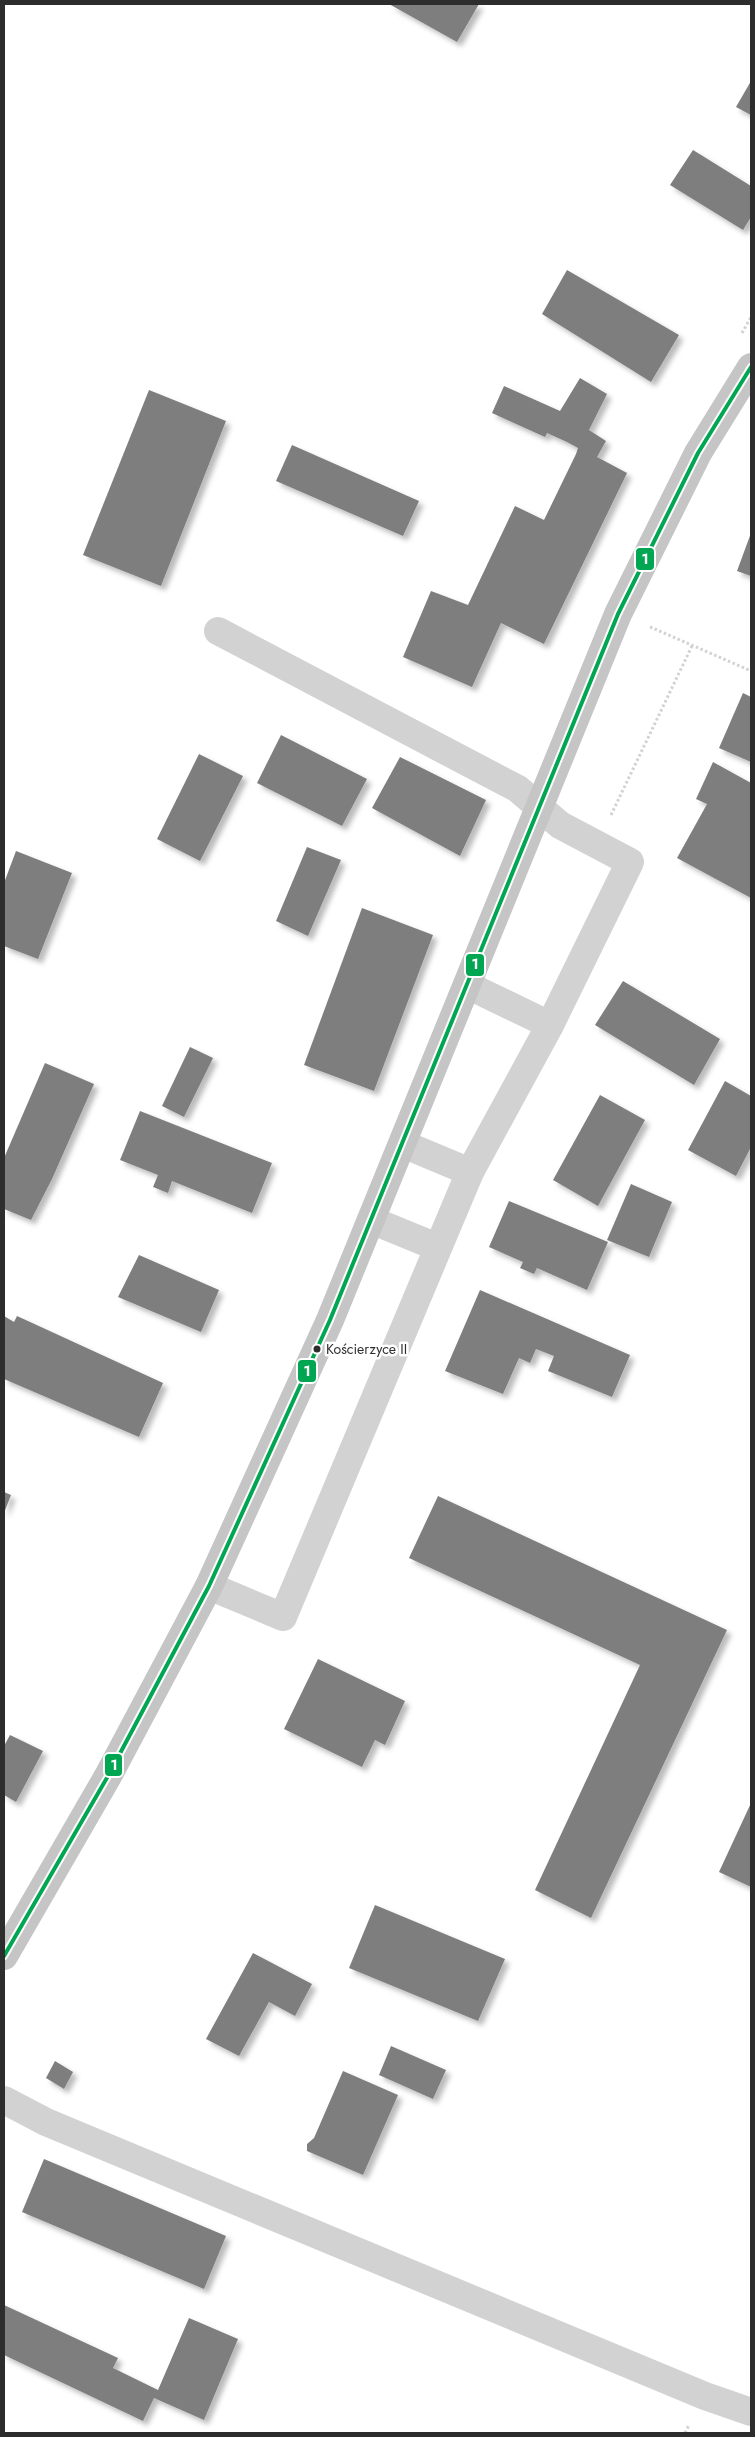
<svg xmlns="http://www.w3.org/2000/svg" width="755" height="2437" font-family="Jost,sans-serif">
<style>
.building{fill:#7e7e7e;filter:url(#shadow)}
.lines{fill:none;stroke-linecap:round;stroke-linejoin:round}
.path{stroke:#d2d2d2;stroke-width:3;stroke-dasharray:2.5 2.5;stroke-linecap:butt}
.minor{stroke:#d2d2d2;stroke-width:28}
.major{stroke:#c5c5c5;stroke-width:28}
.bus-1-casing{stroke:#fff;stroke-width:8}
.bus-1{stroke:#00a651;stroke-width:4}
.bus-dot{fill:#2d2d2d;stroke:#fff;stroke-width:2}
.labels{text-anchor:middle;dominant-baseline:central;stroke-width:5;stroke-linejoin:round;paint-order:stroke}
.bus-label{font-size:14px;fill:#2d2d2d;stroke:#fff;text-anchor:start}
.line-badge{stroke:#fff;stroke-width:2}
.badge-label{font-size:14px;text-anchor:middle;font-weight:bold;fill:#fff}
</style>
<defs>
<filter id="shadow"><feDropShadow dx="4.5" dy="4.5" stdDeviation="2.5" flood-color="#0004"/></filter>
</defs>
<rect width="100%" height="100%" fill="#fff"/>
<g class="building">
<path d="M389,4h90l-22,38z"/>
<path d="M751,81v34l-15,-8z"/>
<path d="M693,150l58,36v31l-8,13 -73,-45z"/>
<path d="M567,270l112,65 -28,47 -109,-68z"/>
<path d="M580,378l27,16 -18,36 17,11 -9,16 30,16 -83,171 -43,-21 -29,64 -69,-30 28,-66 37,14 47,-99 29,14 32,-66 2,-6 -11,-6 -20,-9 -2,4 -53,-24 12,-27 56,25z"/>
<path d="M149,390l77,31 -65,165 -78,-31z"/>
<path d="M292,445l127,56 -16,35 -127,-55z"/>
<path d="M751,533v43l-14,-5z"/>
<path d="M743,693l8,4v65l-32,-14z"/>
<path d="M281,735l86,44 -25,47 -85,-43z"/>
<path d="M199,754l44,22 -43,85 -43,-22z"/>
<path d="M400,757l86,43 -26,56 -88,-48z"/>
<path d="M713,762l38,21v115l-74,-40 30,-54 -11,-5z"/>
<path d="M307,847l34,13 -33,76 -32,-15z"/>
<path d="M16,851l56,22 -34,86 -34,-13v-63z"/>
<path d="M362,908l71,27 -59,156 -70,-26z"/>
<path d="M623,981l97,58 -26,46 -99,-60z"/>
<path d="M190,1047l23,11 -29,59 -22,-11z"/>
<path d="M45,1063l49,21 -42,95 -21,41 -27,-11v-51z"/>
<path d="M725,1081l26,15v51l-15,29 -48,-26z"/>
<path d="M600,1095l45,25 -47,86 -45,-26z"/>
<path d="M140,1111l132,52 -20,50 -80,-32 -4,12 -15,-6 5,-12 -38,-15z"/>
<path d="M631,1184l41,18 -23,55 -42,-17z"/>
<path d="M509,1201l99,41 -21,48 -50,-22 -3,6 -14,-6 3,-6 -34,-15z"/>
<path d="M139,1255l80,35 -18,42 -83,-35z"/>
<path d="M480,1290l150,65 -18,42 -64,-26 6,-15 -18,-7 -6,14 -11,-5 -16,36 -58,-23z"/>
<path d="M4,1316l10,6 3,-6 146,67 -24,54 -135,-58z"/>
<path d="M4,1492l7,3 -7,18z"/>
<path d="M438,1496l289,134 -136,288 -56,-28 105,-225 -231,-107z"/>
<path d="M318,1659l87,42 -20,44 -10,-5 -13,27 -78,-38z"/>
<path d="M10,1735l33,16 -27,51 -12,-7v-49z"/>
<path d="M751,1803v84l-32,-15z"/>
<path d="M375,1905l130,54 -27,62 -129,-53z"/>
<path d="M253,1953l59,31 -17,32 -26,-14 -30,54 -33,-17z"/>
<path d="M391,2046l55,24 -13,29 -54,-24z"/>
<path d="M55,2061l18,11 -9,17 -18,-11z"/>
<path d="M343,2071l55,24 -35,80 -56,-24v-7l7,-6z"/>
<path d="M44,2159l182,77 -22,53 -182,-77z"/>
<path d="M4,2305l114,53 -5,10 45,22 31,-72 49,21 -34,81 -50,-22 -11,23 -139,-66z"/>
</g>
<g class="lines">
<g class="path">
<path d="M742,333l9,-16"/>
<path d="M650,627l101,44"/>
<path d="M611,815l81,-169"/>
<path d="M685,2433l4,-8"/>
</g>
<g class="minor">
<path d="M467,985l83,40"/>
<path d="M403,1144l67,28"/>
<path d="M371,1220l66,27"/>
<path d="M209,1586l74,31 187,-445 80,-147 80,-163 -70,-37 -42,-36 -300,-158"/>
<path d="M4,2100l42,22 659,274 46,16"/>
</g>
<path class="major" d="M4,1956l104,-180 101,-190 121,-266 288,-706 80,-161 53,-86"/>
<g class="bus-1-casing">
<path id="bus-1" d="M4,1956l104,-180 101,-190 121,-266 288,-706 80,-161 53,-86"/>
</g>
<use href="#bus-1" class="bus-1"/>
</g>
<circle class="bus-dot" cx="317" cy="1349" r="4.5"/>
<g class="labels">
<g class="bus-label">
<text x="326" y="1349">Kościerzyce II</text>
</g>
</g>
<g class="line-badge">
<rect x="635" y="547" width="20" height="24" rx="5" fill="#00a651"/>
<rect x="465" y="953" width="20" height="24" rx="5" fill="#00a651"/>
<rect x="297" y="1359" width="20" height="24" rx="5" fill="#00a651"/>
<rect x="104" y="1753" width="19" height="24" rx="5" fill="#00a651"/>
</g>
<g class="badge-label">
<text x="645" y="564">1</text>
<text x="475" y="969">1</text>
<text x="307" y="1376">1</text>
<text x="114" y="1770">1</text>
</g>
<rect width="755" height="2437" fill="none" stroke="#2d2d2d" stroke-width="10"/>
</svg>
